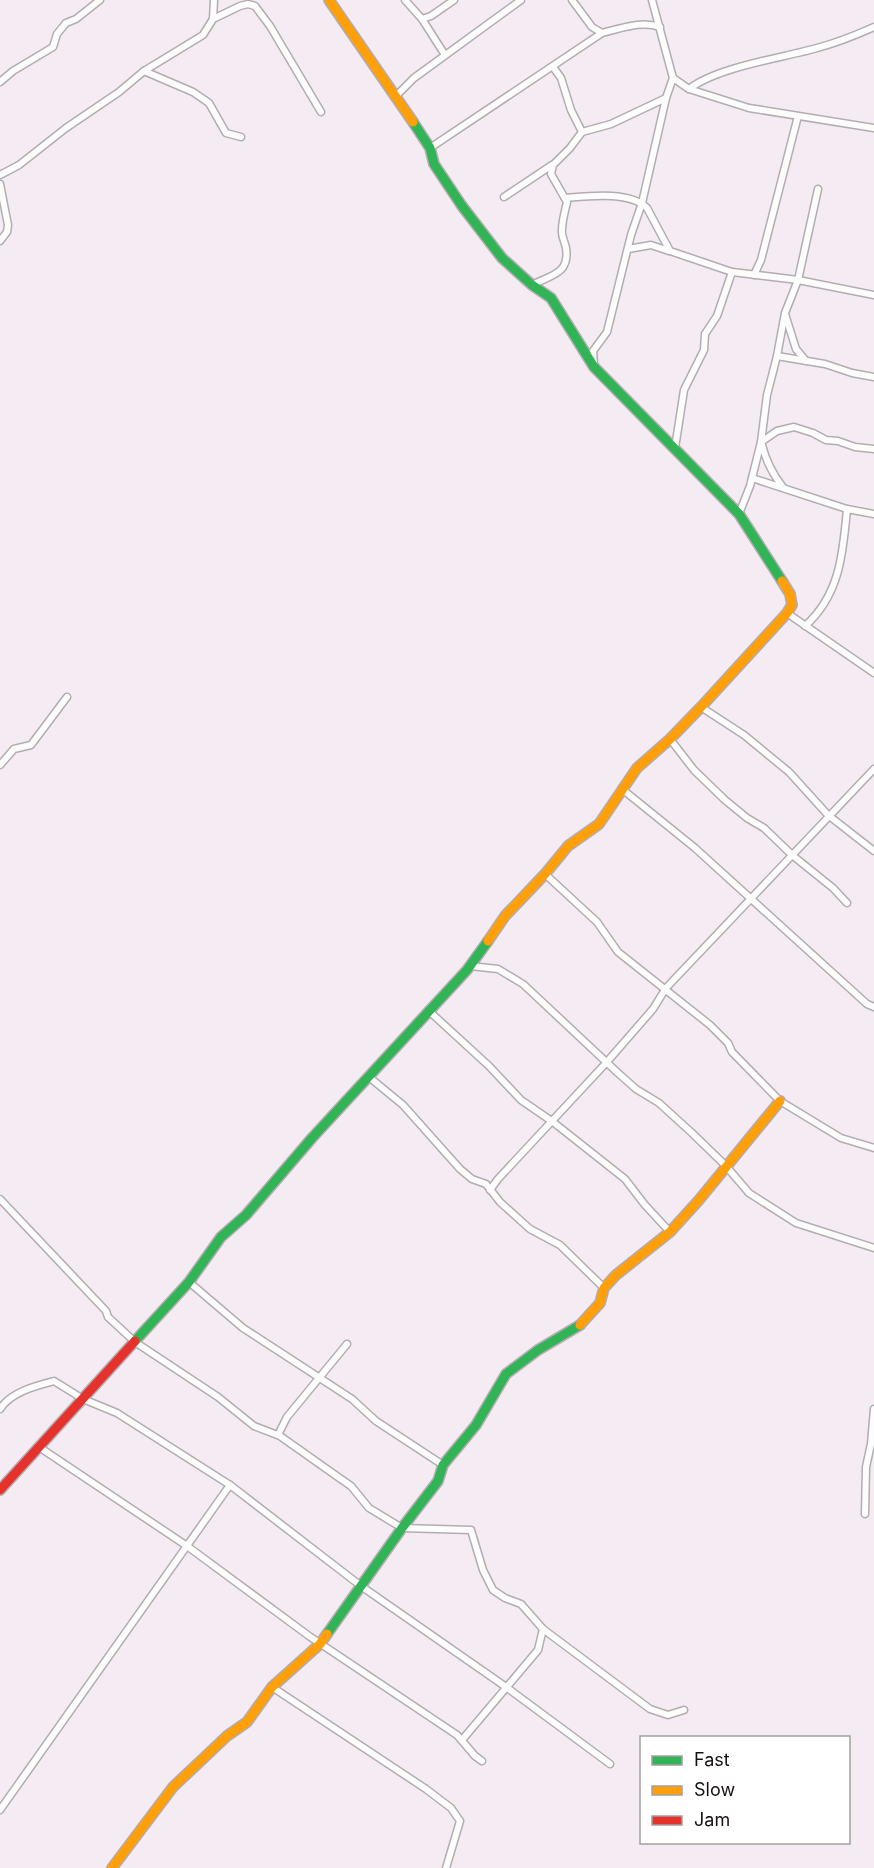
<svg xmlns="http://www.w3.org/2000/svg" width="874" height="1868" font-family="Inter,sans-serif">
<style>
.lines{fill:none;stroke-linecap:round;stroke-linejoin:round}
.street-casing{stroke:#b3acb1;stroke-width:9}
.fast-casing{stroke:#b3acb1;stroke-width:12}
.slow-casing{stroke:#b3acb1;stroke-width:12}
.jam-casing{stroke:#b3acb1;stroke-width:12}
.street{stroke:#fdfcfd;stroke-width:6}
.fast{stroke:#30b455;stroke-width:9}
.slow{stroke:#ff9f0a;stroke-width:9}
.jam{stroke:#e5322d;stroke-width:9}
</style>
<rect width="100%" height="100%" fill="#f4ecf2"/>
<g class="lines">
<g class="street-casing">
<g id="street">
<path d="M405,0l17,19 9,-3 23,-16"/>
<path d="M213,19l27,-13 8,-2 7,2 15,20 51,86"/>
<path d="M422,19l23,36"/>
<path d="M602,33c18,-4 39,-13 58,-6"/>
<path d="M553,67l8,11 10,32 11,22"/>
<path d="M144,71l49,21 16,11 17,30 15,4"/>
<path d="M673,78l16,11 60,19 125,20"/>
<path d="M0,82l13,-11 40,-24 4,-13 9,-11 10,-4 24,-19"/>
<path d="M689,89c28,-22 93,-31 128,-41 19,-5 39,-13 57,-21"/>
<path d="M395,97l19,-19 107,-78"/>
<path d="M430,148l172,-115 -10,-6 -20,-27"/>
<path d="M0,175l19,-10 47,-37 53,-36 25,-21 59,-36 10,-16 1,-19"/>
<path d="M0,184l8,41 -1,7 -7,9"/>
<path d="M504,197l48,-32"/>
<path d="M566,198c23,-2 64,-7 81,10l23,43 62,21 66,8 76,15"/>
<path d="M628,249l23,-4 18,6"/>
<path d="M754,275l7,-15 37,-144"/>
<path d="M532,285c19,-10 38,-11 34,-37 -1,-6 -5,-12 -4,-18 0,-9 3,-19 5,-28l-16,-28 2,-9 17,-17 12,-16 29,-8 55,-26"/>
<path d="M785,314l11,35 10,12"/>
<path d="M777,356l48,8 27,9 22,4"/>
<path d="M594,364l-1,-13 14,-19 24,-97 11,-32 24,-105 7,-20 -21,-78"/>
<path d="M761,442l16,-11 17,-4 19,6 13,7 12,1 17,6 19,2"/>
<path d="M762,445c4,16 10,28 20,41"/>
<path d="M675,448l9,-58 20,-40 1,-16 12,-18 15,-44"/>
<path d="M752,478l95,31 27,5"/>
<path d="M739,514l11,-28 11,-44 6,-47 10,-39 8,-43 13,-33 20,-91"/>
<path d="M787,613l87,60"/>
<path d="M805,626c35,-31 38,-73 42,-117"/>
<path d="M701,707l43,28 45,37 39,43 46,36"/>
<path d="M670,739l24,31 31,30 22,18 17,10 28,27 41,33 14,15"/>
<path d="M0,765l14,-16 17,-4 36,-48"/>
<path d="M622,789l73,59 172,156 7,3"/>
<path d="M545,874l52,48 21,30 92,73 18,18 4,9 48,49 61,37 33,10"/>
<path d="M470,966l28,3 25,15 95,89 18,16 23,14 33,30 34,33 23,27 47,30 78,25"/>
<path d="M429,1011l60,55 32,34 32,22 72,57 20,26 25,27"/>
<path d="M369,1077l34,28 57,64 12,10 14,5 14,18 30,27 30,16 44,43"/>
<path d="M490,1190l8,-11 108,-116 47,-54 13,-21 208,-219"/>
<path d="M0,1199l106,112 2,6 27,25 83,55 36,29 26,10 58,41 13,9 18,22 33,20 69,2 12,40 10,20 12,8 16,6 22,25 107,80 18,6 16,-5"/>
<path d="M189,1282l54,46 109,71 24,22 67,44"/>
<path d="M0,1409c11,-17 35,-23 54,-28l29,18 34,14 113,72 131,101 145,101 104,77"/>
<path d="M278,1435l9,-18 60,-73"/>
<path d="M39,1447l148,99 122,90 148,99 18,21 7,5"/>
<path d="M865,1514l1,-47 5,-23 3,-35"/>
<path d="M272,1687l154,102 25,19 9,13 -14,47"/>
<path d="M462,1740l76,-90 5,-21"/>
<path d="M0,1810l230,-325"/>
</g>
</g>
<g class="fast-casing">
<g id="fast">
<path d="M413,122l17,26 4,16 28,42 40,52 30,27 19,13 43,69 145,147 43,67"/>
<path d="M135,1341l54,-59 32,-45 25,-22 66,-77 155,-168 21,-29"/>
<path d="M327,1634l75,-106 36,-47 5,-16 33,-40 30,-51 32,-24 42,-25"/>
</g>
</g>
<g class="slow-casing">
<g id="slow">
<path d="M329,0l84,122"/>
<path d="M488,941l17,-25 40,-42 23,-28 31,-22 38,-56 33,-29 31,-32 86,-94 5,-8 -2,-11 -8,-13"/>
<path d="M580,1325l20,-22 4,-15 12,-13 54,-43 29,-32 81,-99"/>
<path d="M112,1868l61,-81 54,-51 20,-14 25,-35 48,-43 7,-10"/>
</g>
</g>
<g class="jam-casing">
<path id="jam" d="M0,1490l135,-149"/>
</g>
<use href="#street" class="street"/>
<use href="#fast" class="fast"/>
<use href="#slow" class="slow"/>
<use href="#jam" class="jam"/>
</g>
<rect x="640" y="1736" width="210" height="108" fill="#ffffff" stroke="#a2a0a1" stroke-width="1.5"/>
<rect x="652" y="1756" width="30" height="9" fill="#30b455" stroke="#a2a0a1" stroke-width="1.5"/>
<text x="694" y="1766" font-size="18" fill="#161114">Fast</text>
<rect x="652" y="1786" width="30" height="9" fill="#ff9f0a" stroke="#a2a0a1" stroke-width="1.5"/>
<text x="694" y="1796" font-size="18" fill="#161114">Slow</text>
<rect x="652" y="1816" width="30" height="9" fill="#e5322d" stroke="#a2a0a1" stroke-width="1.5"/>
<text x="694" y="1826" font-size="18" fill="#161114">Jam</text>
</svg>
